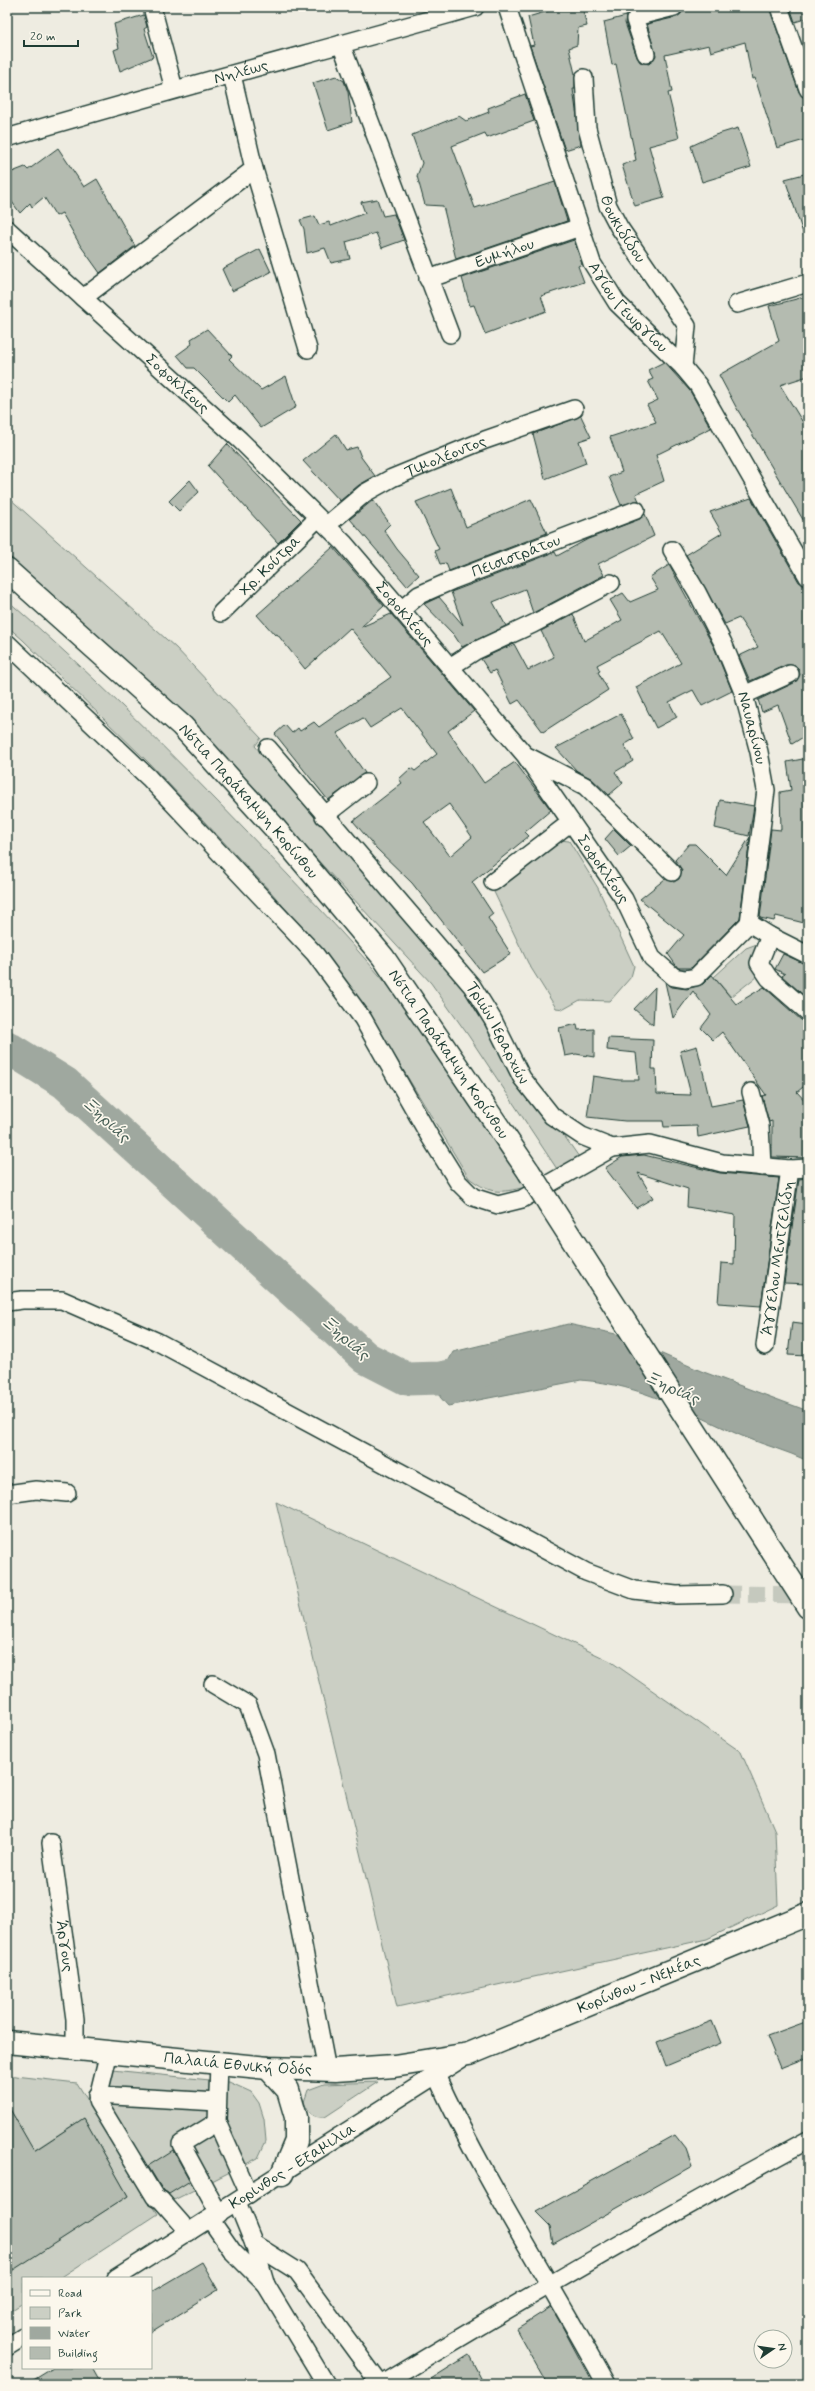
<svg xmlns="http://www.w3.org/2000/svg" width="815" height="2391" font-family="Mynerve,sans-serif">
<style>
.green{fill:#cbcfc4;stroke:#75867c}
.water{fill:#9fa89f;stroke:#6c7d74}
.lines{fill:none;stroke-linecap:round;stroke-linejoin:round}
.stream{stroke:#6c7d74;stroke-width:5.5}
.river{stroke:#9fa89f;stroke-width:33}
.building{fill:#b4bbb0;stroke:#1f3d34;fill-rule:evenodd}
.minor-tunnel{stroke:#c5c9be;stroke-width:17;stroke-dasharray:17 8;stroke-linecap:butt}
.minor-casing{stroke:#1f3d34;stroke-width:20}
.major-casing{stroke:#1f3d34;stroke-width:25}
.highway-casing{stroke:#1f3d34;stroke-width:25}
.minor{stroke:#fbf7ec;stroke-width:17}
.major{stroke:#fbf7ec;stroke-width:22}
.highway{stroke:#fbf7ec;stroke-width:22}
.highway-bridge-casing{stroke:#1f3d34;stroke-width:25;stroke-linecap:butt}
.highway-bridge{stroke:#fbf7ec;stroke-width:22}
.labels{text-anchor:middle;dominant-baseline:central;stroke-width:3.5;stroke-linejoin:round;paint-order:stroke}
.street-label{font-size:16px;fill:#1f3d34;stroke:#fbf7ec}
.water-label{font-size:17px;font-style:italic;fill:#455d54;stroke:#fbf7ec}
</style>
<rect width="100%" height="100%" fill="#eeece1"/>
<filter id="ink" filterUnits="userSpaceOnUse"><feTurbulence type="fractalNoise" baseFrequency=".025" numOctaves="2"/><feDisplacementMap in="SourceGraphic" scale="8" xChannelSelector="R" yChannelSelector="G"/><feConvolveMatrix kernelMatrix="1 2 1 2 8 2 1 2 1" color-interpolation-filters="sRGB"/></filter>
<g filter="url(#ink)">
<g class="green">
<path d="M7,496l169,152 85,90 -6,8 202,231 90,142 18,18 14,20 -22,12 -89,-134 -37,-52 -248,-269 -176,-160z"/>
<path d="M7,600c84,73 162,151 239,231 47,49 95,99 139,151 54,63 98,135 141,205 -27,6 -34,8 -57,-9l-75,-123 -55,-83 -68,-80 -123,-130 -125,-122 -16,-14z"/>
<path d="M560,840l9,1 29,47 36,78 -3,11 -21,24 -30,-1 -16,9 -8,-1 -28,-45 -34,-71z"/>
<path d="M757,944l-1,33 -25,20 -17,-20 32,-29z"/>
<path d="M276,1502l334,159 131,91 34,79 3,74 -71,34 -310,68z"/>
<path d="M113,2070l116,12 22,10 8,11 5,16 2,22 -8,17 -92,46 -60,-99z"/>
<path d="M7,2075l70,8 81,131 -98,64h-37v25l-16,10v-44l2,3 119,-76 -44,-78 -77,50v-16l20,-13 -20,-35z"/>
<path d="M378,2082l-53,35c-12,1 -17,-4 -21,-15l4,-12 16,-6z"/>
</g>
<path class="water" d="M568,1324l48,10 85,37 107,40v50c-21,-10 -44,-16 -66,-25 -56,-24 -98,-51 -161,-56l-133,26 -8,-9v-19l13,-26z"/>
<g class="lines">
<path class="stream" d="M7,1055l6,-6"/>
<path class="river" d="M7,1047l58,36 301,275 41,21 33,-1 44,-8"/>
</g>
<g class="building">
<path d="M562,7h20l5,19 -9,2 -1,17 -8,3 6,26v15h-2l8,56 -16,5 -35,-104 4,-1 -6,-28z"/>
<path d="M684,7h85l30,85 6,6 3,12v29l-31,9 -22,-70 -3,1 -7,-37 -34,10 -2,-7 -44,10 7,37 -4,1 11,45 -30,8 15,52 -29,8 -13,-41 14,-5 -20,-96 -4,1 -8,-43 22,-6 -1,7 12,34 3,5 9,2 7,-8 -9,-32 30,-7 4,-3z"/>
<path d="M790,7h18v11l-13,4z"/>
<path d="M144,15l3,12 -3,2 9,28 -33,14 -6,-21 5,-2 -5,-24z"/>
<path d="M336,76l8,5 4,11 4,30 -24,8 -15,-47z"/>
<path d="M525,94l9,27 -47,17 -2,-5 -33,13 23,62 80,-26 12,39 -111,38 -13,-53 -18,-1 -8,-29 5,-13 -10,-28 47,-19 7,5 23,-9 -1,-4z"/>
<path d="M738,128l13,39 -49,15 -11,-36 24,-11z"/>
<path d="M58,148l26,39 13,-8 38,67 -35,27 -20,-28 -18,-32 -6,3 -12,-19 -12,10 -2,-4 -10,10 -13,-18v-21l18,-7 3,3z"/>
<path d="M808,173v65l-3,1 -20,-60z"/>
<path d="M377,199l6,17 11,-2 10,26 -22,8 -6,-15 -30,9 4,17 -19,4 -6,-15 -18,5 -3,-24 -4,-9 15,-4 4,9 10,-3 2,4 34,-13 -4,-11z"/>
<path d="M574,240l8,24 -4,2 6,16 -43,14 5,15 -61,23 -11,-29 -4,1 -8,-28z"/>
<path d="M260,249l11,23 -39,19 -10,-22z"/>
<path d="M808,296v80l-28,9 22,36 6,-2v109l-72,-121 -17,-32 60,-34 -10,-35z"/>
<path d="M207,329l25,27 -3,3 32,31 25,-14 10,31 -35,21 -26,-33 -7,7 -34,-34h-6l-11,-13 15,-11 -1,-5z"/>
<path d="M664,362l26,29 21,37 -55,27 8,26 -28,13 3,7 -18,4 -12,-28 13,-5 -12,-35 46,-15 -9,-17 11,-5 -10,-19 5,-2 -5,-9z"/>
<path d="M581,416l10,21 -12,4 7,22 -41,16 -12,-45z"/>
<path d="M336,434l10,16 11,-3 4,10 14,19 -16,9 -19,16 -37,-40z"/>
<path d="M227,444l74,76 -23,23 -70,-77z"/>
<path d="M190,480l9,12 -20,19 -10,-10z"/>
<path d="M451,488l15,39 65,-28 16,34 -98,38 -3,-8 -6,1 -5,-13 4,-2 -23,-47z"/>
<path d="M751,498l48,84 9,5v147l-16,10 -14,-39 -16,7 -4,-12 36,-17 6,-8 -1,-5 -4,-4 -9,-1 -36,16 -11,-25 19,-9 -19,-29 -14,6 -39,-69 36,-22 -12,-21z"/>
<path d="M373,500l17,24 -6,6 13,19 22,26 -12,11 -57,-67z"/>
<path d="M645,514l9,22 -56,28 6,11 -71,38 -8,-24 -32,13 13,24 -44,21 -8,-12 -30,-31 15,-7 24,28 -12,-33 104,-40 2,4 31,-17 52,-20z"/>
<path d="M333,547l51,59 -23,21 30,-13 83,97 -26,20 36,52 31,-21 36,48 -26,22 4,4 -57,46 21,32 -5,4 23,36 -29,18 -70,-89 -36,-35 -23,-27 49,-38 -3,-4 12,-11 4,3 22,-17 -35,-46 -32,20 -7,-10 -26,15 28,40 -37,27 -53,-66 10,-9 7,8 6,-5 2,3 14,-9 5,5 72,-50 -41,-49 -45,41 -28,-35 -2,1 -18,-20zM449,804l23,33 -22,19 -26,-34z"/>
<path d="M669,565l45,82 18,44 -30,15 -9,-16 -24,12 8,15 -21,11 -20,-41 45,-24 -20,-32 -64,34 3,6 -2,1 10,18 -65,42 -24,-32 -7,4 -17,-34 -5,3 -9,-14 33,-15 14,26 26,-13 -13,-26 32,-17 11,27 38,-21 -12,-20 13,-7 7,9 28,-12 -8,-13z"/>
<path d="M621,714l13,25 -10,6 9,16 -18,11 8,11 -14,12 -17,-16 -15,-8 -21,-23z"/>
<path d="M808,758v166l-32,-8 -2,5 -14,-3 11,-89 10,1 -1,-38 11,-2 -4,-28z"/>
<path d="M720,800l34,6 -5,30 -34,-8z"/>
<path d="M614,829l17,17 -12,10 -14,-17z"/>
<path d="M750,837l-10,81 -49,50h-13l-10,-14 16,-19 -44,-36 25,-20 9,3 5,-3 3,-9 -7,-10 14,-16h6l31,31z"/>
<path d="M783,954l25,11v34l-26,-23 3,-2 -10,-5z"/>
<path d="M712,975l24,29 28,-17 37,33 7,2v61l-11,9 11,12v54l-36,-1v-36l-3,1 -7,-26 4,-1 -44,-63 -9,8 -12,-12 10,-13 -18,-24 -20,27 -8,-36 7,5 15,2 16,-5z"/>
<path d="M655,987l-2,38 -19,-16z"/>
<path d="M577,1024l1,6 16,-1v28l-18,-3 -11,2 -6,-28z"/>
<path d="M608,1038l45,2 -1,29h4l1,25 34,1 -11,-44 17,-5 14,60 32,-6 7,26 -52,11 -1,-11 -33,1 -1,-6h-38l-38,-4 6,-41 26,4h20l-3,-27 -29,-3z"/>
<path d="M644,1155l76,18 59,5 -18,128 -43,-3 3,-40 13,1 1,-49 -48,-8 1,-18 -50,-16 15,25 -17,10 -31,-40 17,-11z"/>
<path d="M808,1178v106l-24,-1 15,-104z"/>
<path d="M792,1322l16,2v32l-20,-1z"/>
<path d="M712,2021l9,22 -55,23 -9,-24z"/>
<path d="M808,2021v36l-28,11 -13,-32z"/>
<path d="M7,2104l27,47 50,-33 44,78 -121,78z"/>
<path d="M675,2135l11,14 6,17 -139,78 -3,-18 -14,-14z"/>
<path d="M173,2150l17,31 -21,13 -7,-5 -14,-23z"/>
<path d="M202,2262l16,28 -67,42v-40z"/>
<path d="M551,2307l10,17 32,60h-46l-31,-55z"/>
<path d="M469,2355l15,29h-61z"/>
<path d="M53,2368h39l9,16h-74z"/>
</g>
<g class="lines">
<path class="minor-tunnel" d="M723,1594l85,1"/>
<g class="minor-casing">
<g id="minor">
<path d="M152,7l22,82"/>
<path id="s1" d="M507,7l85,256 25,40 66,64 15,18 110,192"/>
<path d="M779,7l29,82"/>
<path d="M341,44l109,290"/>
<path d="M646,54l-11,-34 4,-4 35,-9"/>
<path d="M232,75l22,94 54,180"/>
<path id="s2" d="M584,78l3,50 21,78 11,21 68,99 -4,41"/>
<path id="s3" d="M7,138c155,-46 312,-87 468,-131"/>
<path id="s4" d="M7,229l233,211 104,103 181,212 99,144 28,59 22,19 11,2 11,-2 53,-54"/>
<path id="s5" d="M428,279l152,-52"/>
<path d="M83,298l171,-129"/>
<path d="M737,304l71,-21"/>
<path id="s6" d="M327,525l38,-32 27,-15 93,-38 89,-31"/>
<path id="s7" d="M672,550l25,42 26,51 20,49 16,60 7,38 -17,133"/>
<path id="s8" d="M401,610l18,-15 34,-15 183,-70"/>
<path id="s9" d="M221,613l97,-95"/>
<path d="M7,643l142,135 166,176 48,65 67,118 28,45 15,15 25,8 24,-6 90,-51"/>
<path d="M450,667l25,-16 58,-27 78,-41"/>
<path d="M744,695l46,-21"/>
<path id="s10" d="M268,748l204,238 21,34 29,58 30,38 30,20 30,12 38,-4 72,19 68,6 18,-1"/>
<path d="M529,757l56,29 87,86"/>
<path d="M324,816l42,-33"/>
<path d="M493,882l78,-60"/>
<path d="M749,923l21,13 38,19"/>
<path d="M770,936l-11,27 10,15 39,34"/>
<path d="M751,1092l9,34 2,41"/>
<path d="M7,1302l15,-2h40l96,42 428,230 48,18 42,5 47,-1"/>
<path id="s11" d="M765,1346l25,-177"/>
<path d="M7,1494l29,-4 31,3"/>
<path d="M213,1684l35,21 18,49 61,316"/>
<path id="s12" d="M51,1843l24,176v30"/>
<path d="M109,2052l-12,49 58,96 6,3 28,32"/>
<path d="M219,2063l-2,59 32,72"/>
<path d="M436,2075c49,107 114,206 170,309"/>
<path d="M97,2095l120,7"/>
<path d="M217,2122l-36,22 38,70"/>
<path d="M210,2219l23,33 33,33 -12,-41 -17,-42"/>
<path d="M254,2244l43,27 83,113"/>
<path id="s13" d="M116,2278l348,-221"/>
<path d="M266,2285l60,99"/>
<path d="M7,2347l16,-10"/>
<path d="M383,2384c140,-85 281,-167 425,-244"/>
</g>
</g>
<g class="major-casing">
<g id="major">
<path id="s14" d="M7,2042l261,26 67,2 59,-4 75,-12 339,-140"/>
<path d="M268,2068l20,22 8,27v24l-14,33"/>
</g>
</g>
<g class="highway-casing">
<g id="highway">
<path id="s15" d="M7,570l175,156 91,100 110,131 146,215"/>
<path d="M550,1205l258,402"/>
</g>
</g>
<use href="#minor" class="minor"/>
<use href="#major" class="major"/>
<use href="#highway" class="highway"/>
<g class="highway-bridge-casing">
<path id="highway-bridge" d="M529,1172l21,33"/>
</g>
<use href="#highway-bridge" class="highway-bridge"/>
</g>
</g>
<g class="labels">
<g class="street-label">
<text stroke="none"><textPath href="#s3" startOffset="243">Νηλέως</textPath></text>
<text stroke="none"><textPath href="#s2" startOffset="158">Θουκιδίδου</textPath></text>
<text stroke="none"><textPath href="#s5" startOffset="81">Ευμήλου</textPath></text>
<text stroke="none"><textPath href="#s1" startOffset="327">Αγίου Γεωργίου</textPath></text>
<text stroke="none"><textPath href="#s4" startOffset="230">Σοφοκλέους</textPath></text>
<text stroke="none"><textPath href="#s6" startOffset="138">Τιμολέοντος</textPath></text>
<text stroke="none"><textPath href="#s8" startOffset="128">Πεισιστράτου</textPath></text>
<text stroke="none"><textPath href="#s9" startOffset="68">Χρ. Κούτρα</textPath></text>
<text stroke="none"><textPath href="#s4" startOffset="554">Σοφοκλέους</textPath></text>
<text stroke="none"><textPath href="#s7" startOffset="196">Ναυαρίνου</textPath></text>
<text stroke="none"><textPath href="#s15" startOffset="335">Νότια Παράκαμψη Κορίνθου</textPath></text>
<text stroke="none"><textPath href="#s4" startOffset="878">Σοφοκλέους</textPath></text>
<text stroke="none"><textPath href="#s10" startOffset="367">Τριών Ιεραρχών</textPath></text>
<text stroke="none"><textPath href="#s15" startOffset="658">Νότια Παράκαμψη Κορίνθου</textPath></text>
<text stroke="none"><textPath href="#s11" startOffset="89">Άγγελου Μεντζελίδη</textPath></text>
<text stroke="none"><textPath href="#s12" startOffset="104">Άργους</textPath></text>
<text stroke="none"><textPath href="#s14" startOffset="648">Κορίνθου - Νεμέας</textPath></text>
<text stroke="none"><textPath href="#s14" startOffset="232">Παλαιά Εθνική Οδός</textPath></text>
<text stroke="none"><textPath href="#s13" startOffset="209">Κορινθος - Εξαμιλια</textPath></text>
</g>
<g class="water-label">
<text transform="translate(106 1120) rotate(42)">Ξηριάς</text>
<text transform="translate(345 1338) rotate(41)">Ξηριάς</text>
<text transform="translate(672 1388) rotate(24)">Ξηριάς</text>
</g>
</g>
<rect width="815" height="2391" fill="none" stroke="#fbf7ec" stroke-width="24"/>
<rect x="12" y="12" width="791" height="2367" fill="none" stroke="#1f3d34" stroke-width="1.5" filter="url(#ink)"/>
<rect x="22" y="2277" width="130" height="92" fill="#fbf7ec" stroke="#a3ada2"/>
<rect x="30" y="2290" width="20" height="6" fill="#fbf7ec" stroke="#a3ada2"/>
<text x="58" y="2297" font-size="12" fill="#1f3d34">Road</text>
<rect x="30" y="2307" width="20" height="12" fill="#cbcfc4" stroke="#a3ada2"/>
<text x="58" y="2317" font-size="12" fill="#1f3d34">Park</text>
<rect x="30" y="2327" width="20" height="12" fill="#9fa89f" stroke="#a3ada2"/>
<text x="58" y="2337" font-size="12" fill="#1f3d34">Water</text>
<rect x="30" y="2347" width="20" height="12" fill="#b4bbb0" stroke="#a3ada2"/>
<text x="58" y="2357" font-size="12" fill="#1f3d34">Building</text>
<g transform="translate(773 2349) rotate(77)"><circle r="19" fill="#fbf7ec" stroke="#a3ada2"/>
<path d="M0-3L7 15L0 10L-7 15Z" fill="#1f3d34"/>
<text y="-6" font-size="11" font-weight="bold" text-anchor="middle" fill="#1f3d34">N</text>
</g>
<path d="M24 40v6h54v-6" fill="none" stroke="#1f3d34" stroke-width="2"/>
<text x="30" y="40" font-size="12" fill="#1f3d34" stroke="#fbf7ec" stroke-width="3" paint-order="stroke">20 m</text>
</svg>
